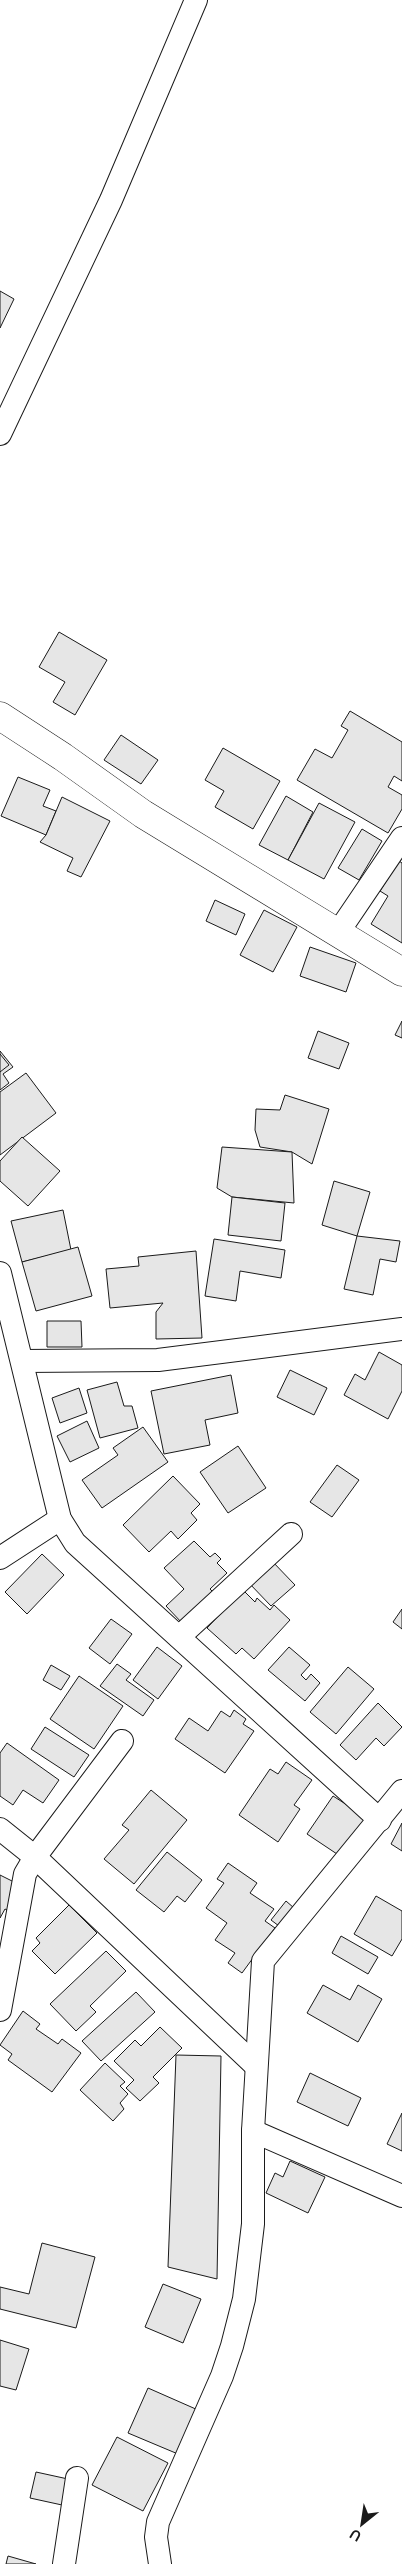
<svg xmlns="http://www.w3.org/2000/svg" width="402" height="2564" font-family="Raleway,sans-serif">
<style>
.building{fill:#e6e6e6;stroke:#1a1a1a}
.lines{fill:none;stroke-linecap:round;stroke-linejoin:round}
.minor-casing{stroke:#1a1a1a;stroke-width:24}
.tertiary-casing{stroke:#1a1a1a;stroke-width:29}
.minor{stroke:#fff;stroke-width:22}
.tertiary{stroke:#fff;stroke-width:28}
</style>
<rect width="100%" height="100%" fill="#fff"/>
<g class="building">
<path d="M0,291l14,8 -14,29z"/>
<path d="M59,632l48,28 -32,55 -22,-13 12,-20 -26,-15z"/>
<path d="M350,711l52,31v39l-8,-5 -6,11 14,8v14l-14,24 -91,-53 18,-31 17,9 16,-28 -7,-4z"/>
<path d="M121,735l37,25 -17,24 -37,-24z"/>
<path d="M223,748l57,33 -27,48 -38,-22 9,-16 -19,-11z"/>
<path d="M18,777l32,13 -7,16 13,5 -10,24 -45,-19z"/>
<path d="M286,796l27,16 -25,48 -29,-15z"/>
<path d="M62,797l48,24 -29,56 -14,-6 6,-13 -33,-16 6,-7z"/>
<path d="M319,803l36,19 -31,57 -36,-19z"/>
<path d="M362,829l20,12 -23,39 -21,-12z"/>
<path d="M399,861l3,2v80l-31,-19 17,-28 -8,-5z"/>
<path d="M215,900l30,14 -9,21 -30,-14z"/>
<path d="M264,910l33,17 -24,45 -33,-17z"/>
<path d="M310,947l46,16 -10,29 -46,-16z"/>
<path d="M402,1021v17l-7,-3z"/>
<path d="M318,1031l31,12 -10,26 -31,-11z"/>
<path d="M0,1051l13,16 -10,7 6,9 -9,7z"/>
<path d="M0,1054l9,11 -9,7z"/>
<path d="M26,1073l30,40 -56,42v-63z"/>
<path d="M285,1095l44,14 -17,55 -20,-12 -32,-5 -5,-17 1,-21 24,1z"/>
<path d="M22,1137l38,34 -32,35 -28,-25v-20z"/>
<path d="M222,1147l70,5 2,51 -62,-6 -15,-9z"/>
<path d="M334,1181l36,11 -13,44 -35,-11z"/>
<path d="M232,1197l53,6 -4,38 -53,-6z"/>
<path d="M63,1210l8,40 -49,12 -11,-41z"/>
<path d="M357,1236l43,5 -4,21 -16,-3 -7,36 -29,-6z"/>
<path d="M214,1239l71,11 -4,28 -41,-7 -4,30 -31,-5z"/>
<path d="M78,1247l14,49 -56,15 -14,-49z"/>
<path d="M196,1251l6,87 -46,1v-27l7,-9 -53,5 -4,-39 33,-3 -1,-9z"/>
<path d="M47,1321h34l1,26h-35z"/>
<path d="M379,1352l23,13v26l-14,28 -44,-24 11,-21 10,6z"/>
<path d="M290,1370l37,18 -13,27 -37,-18z"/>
<path d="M231,1375l7,38 -33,7 5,25 -46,9 -13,-63z"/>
<path d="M117,1382l7,24h8l6,22 -38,10 -13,-48z"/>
<path d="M79,1388l8,25 -27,10 -8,-25z"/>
<path d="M87,1421l12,27 -29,14 -13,-26z"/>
<path d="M143,1427l25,35 -66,46 -20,-28 36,-25 -5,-7z"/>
<path d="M238,1446l28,42 -38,25 -28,-41z"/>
<path d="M337,1465l22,15 -27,37 -22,-15z"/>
<path d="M173,1476l27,28 -9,9 6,7 -19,19 -7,-8 -22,21 -26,-27z"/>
<path d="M194,1541l16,16 5,-4 6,6 -4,4 10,10 -17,16 5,5 -32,30 -17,-18 18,-17 -20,-21z"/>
<path d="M42,1554l22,21 -37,39 -22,-22z"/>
<path d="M271,1560l24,25 -24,21 -23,-24z"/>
<path d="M243,1590l12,12 2,-4 13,12 4,-5 16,15 -36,39 -12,-11 -6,6 -29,-26z"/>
<path d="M402,1609v20l-9,-7z"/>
<path d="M111,1619l21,15 -22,30 -21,-16z"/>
<path d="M157,1647l25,19 -24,33 -25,-19z"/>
<path d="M289,1647l21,18 -9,10 5,5 5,-6 9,9 -15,18 -37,-31z"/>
<path d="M117,1664l14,10 -5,6 28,20 -11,16 -43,-30z"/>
<path d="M51,1665l19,11 -9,14 -18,-10z"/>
<path d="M348,1667l26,22 -38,45 -26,-22z"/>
<path d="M79,1676l44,30 -29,43 -44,-30z"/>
<path d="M378,1703l24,24 -18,19 -8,-8 -20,22 -16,-15z"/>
<path d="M234,1710l12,9 -3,5 11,7 -29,42 -50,-34 14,-21 19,13 13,-20 9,6z"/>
<path d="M45,1727l44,28 -15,22 -43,-28z"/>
<path d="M7,1743l52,37 -16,23 -20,-13 -10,15 -13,-9v-43z"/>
<path d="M286,1762l26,18 -18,25 6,4 -22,33 -39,-27 31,-46 8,5z"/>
<path d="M151,1790l36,30 -53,64 -30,-25 25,-29 -7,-5z"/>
<path d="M333,1796l33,21 -26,39 -33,-22z"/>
<path d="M402,1823v28l-11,-7z"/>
<path d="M167,1852l35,28 -17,22 -8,-6 -13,16 -28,-22z"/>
<path d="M228,1863l29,20 -7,10 24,16 -9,12 10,7 -33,45 -14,-10 7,-10 -20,-13 12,-17 -21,-15 18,-25 -7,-4z"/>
<path d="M0,1875l16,8 -7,28 -4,-2 -5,9z"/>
<path d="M376,1896l26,15v28l-10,17 -38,-22z"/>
<path d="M286,1901l8,7 -15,18 -8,-6z"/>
<path d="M69,1905l28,28 -42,41 -23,-23 8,-8 -4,-5z"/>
<path d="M341,1936l37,21 -10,17 -36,-21z"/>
<path d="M106,1951l20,20 -36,35 6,6 -20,19 -26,-27z"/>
<path d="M323,1985l27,15 8,-15 24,14 -24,43 -51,-29z"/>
<path d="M136,1992l19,20 -54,49 -19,-20z"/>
<path d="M23,2011l17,13 -4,5 22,15 4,-5 19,14 -29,39 -44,-32 4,-6 -12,-9z"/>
<path d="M160,2027l22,21 -29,29 6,6 -19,18 -14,-13 8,-8 -20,-19 21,-21 6,6z"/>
<path d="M176,2055l45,1 -4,223 -49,-12z"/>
<path d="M105,2063l20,19 -5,4 8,8 -8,9 4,6 -11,12 -33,-31z"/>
<path d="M310,2073l51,25 -13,28 -51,-24z"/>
<path d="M402,2113v38l-15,-7z"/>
<path d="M290,2161l35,16 -17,36 -42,-20 9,-20 8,4z"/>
<path d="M42,2243l53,14 -19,71 -76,-19v-22l29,7z"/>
<path d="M163,2284l38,15 -18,44 -38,-16z"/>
<path d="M0,2340l29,9 -13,41 -16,-4z"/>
<path d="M148,2388l50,22 -20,44 -50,-21z"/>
<path d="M117,2437l51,26 -25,48 -51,-26z"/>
<path d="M36,2472l32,7 -6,26 -32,-7z"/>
<path d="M8,2556l28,8h-30z"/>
</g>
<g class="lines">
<g class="minor-casing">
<g id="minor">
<path d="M0,434l111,-234 85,-200"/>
<path d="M337,934l65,-96"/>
<path d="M0,1273l60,246 15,24 305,277"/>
<path d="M23,1361l135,-1 244,-31"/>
<path d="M0,1558l60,-39"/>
<path d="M179,1637l112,-103"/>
<path d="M0,1829l35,28 221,209"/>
<path d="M0,2010l25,-136 10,-17 87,-116"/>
<path d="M253,2131l149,65"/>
<path d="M64,2564l13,-86"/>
<path d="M160,2564l-4,-27 2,-15 64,-146 10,-30 12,-47 9,-75v-93l10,-170 139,-170"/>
</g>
</g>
<g class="tertiary-casing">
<path id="tertiary" d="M0,716l63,41 80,57 259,158"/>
</g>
<use href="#minor" class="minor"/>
<use href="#tertiary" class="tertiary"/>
</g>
<g transform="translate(362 2524) rotate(210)" stroke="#ffffff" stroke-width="4" paint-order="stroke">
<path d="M0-4L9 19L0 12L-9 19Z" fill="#1a1a1a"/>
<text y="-8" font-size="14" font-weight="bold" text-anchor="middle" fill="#1a1a1a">U</text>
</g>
</svg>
